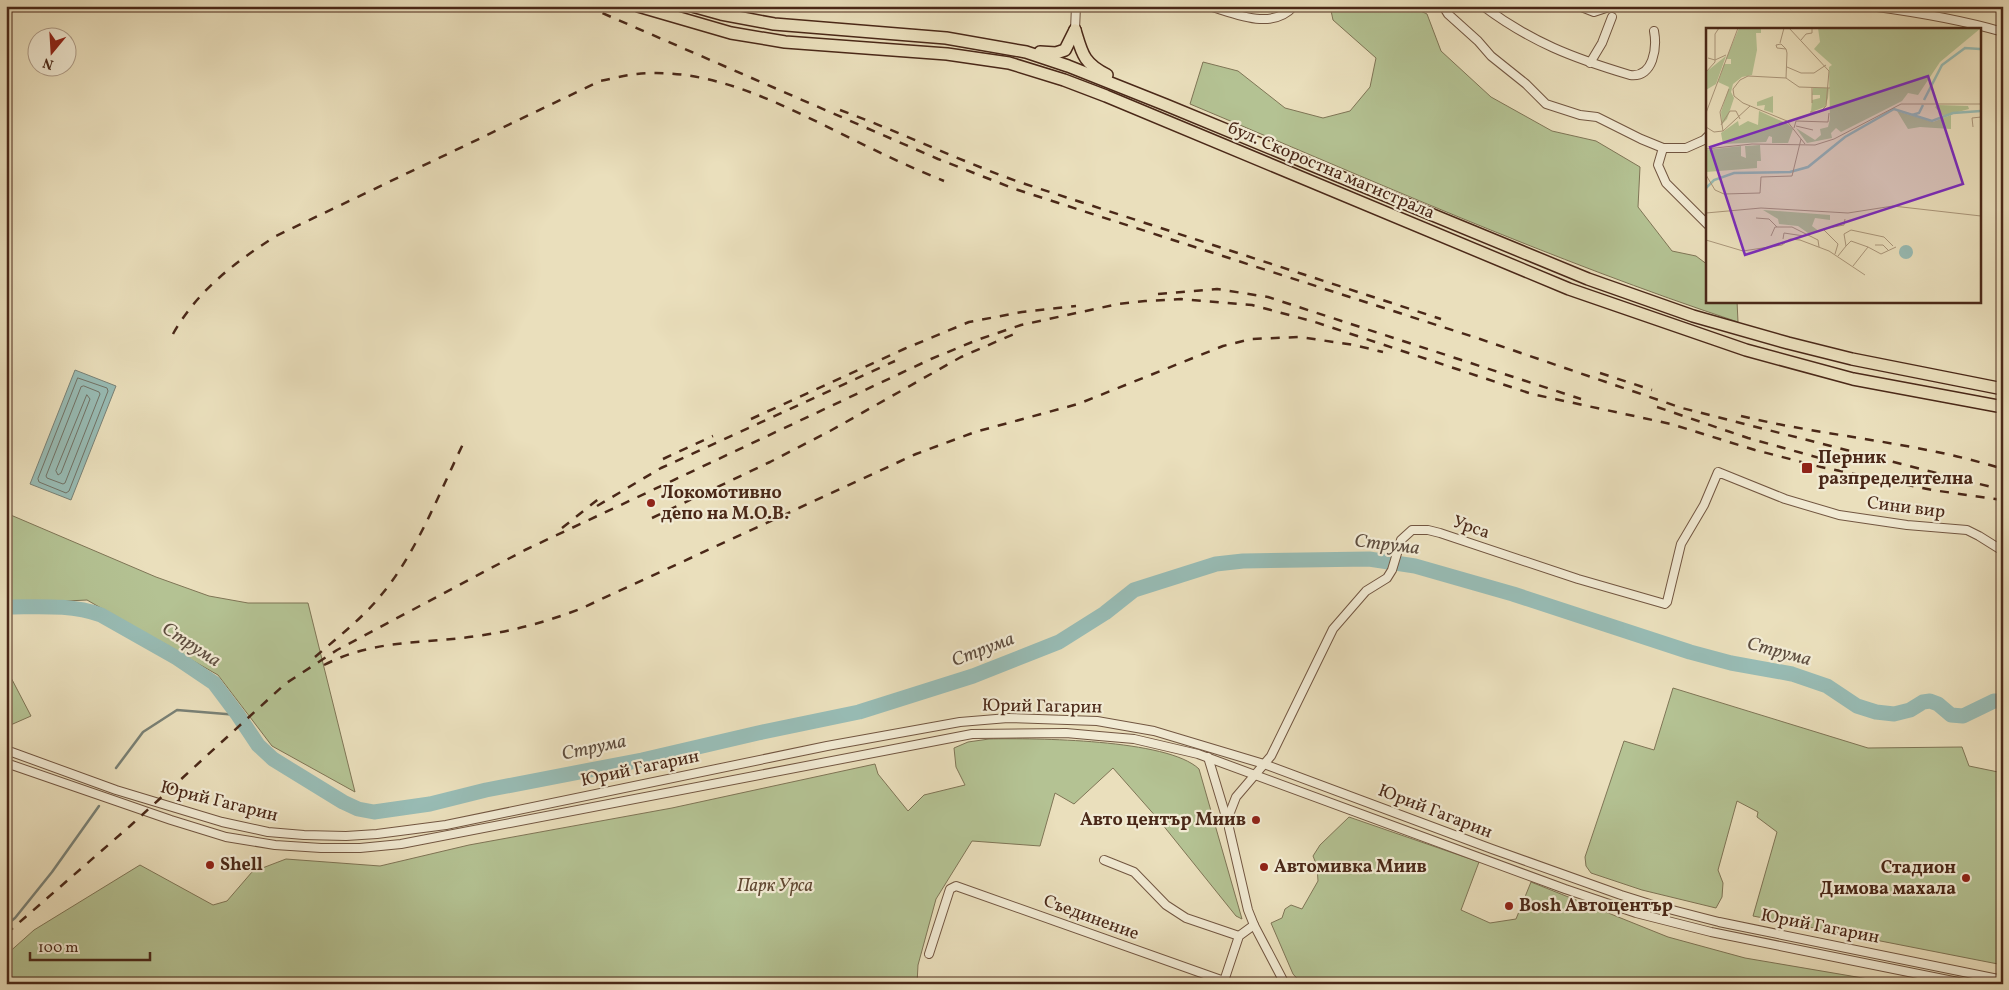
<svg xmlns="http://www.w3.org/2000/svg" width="2009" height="990" font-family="Vollkorn,serif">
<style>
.green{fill:#b4c293;stroke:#7f7556}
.water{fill:#98bcb5;stroke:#798176}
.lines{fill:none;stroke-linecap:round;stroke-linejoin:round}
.shore{stroke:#717266;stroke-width:1}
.stream{stroke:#798176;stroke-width:2.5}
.river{stroke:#98bcb5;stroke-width:15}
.minor-casing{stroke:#725641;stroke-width:10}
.highway-casing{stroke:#4a2818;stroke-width:14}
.minor{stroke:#f1ead3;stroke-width:8}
.highway{stroke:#eadfbc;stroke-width:11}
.rail{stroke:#4a2818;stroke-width:2.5;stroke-dasharray:9 9;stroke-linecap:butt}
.poi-dot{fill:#8f2418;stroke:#f1ead3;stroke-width:2}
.labels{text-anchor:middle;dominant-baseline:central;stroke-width:4.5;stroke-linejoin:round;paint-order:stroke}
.street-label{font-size:18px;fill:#4a2818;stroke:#f1ead3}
.poi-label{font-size:18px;font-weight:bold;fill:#4a2818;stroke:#f1ead3;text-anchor:start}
.park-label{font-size:18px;font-style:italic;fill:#5f4731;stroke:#f1ead3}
.water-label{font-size:19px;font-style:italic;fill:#5e4d3f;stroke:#f1ead3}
.inset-river{fill:none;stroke:#98bcb5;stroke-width:2.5}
.inset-road{fill:none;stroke:#aa967a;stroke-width:1}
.view{fill:#7b2cbf;fill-opacity:0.15;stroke:#7b2cbf;stroke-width:2.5}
.inset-edge{fill:none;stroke:#4a2818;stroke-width:2.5}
</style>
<rect width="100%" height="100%" fill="#eadfbc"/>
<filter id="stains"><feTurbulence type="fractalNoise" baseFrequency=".004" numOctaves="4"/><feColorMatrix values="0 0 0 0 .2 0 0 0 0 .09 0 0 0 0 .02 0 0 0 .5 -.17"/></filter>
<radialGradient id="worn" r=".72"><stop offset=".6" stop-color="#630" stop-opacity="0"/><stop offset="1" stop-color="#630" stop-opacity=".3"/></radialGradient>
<g class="green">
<path d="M1330,6h80l17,8 14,37 50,46 61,34 44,10 44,26 -2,40 34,44 24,5 12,9v36h29l1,21c-187,-62 -367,-142 -548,-218l13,-42 35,9 47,37 38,10 27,-7 20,-24 6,-29 -43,-38z"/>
<path d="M6,513l150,64 53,19 39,7h60l47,189 -83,-46 -54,-71 -131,-75 -81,4z"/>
<path d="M6,668l25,48 -25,11z"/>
<path d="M1673,688l195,60 94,-1 7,19 34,7v192l-250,-49 24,-84 -20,-15 1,-5 -21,-11 -19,69 5,13 -1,14 -6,11 -74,-18 -51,-17 -5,-7 -1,-9 39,-116 30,9z"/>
<path d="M989,739c46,-1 179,0 210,30l43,150 -6,-3 -78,-97 -45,-51 -39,36 -19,-11 -15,53 -68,-5 -36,58 -18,66 -1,19h-911v-29l28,-25 106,-65 73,40 14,-4 25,-29 34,-13 94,7 89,-21 203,-37 203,-44 3,10 30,37 16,-16 41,-10 -9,-18 -2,-19 14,-6z"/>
<path d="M1349,817l130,45 -18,48 29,13 26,-4 15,-37 137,55 77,21 153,26h-596l-9,-10 -22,-51 11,-5 3,-9 6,-4 11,4 16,-28 -1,-15 -4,-10 7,-11z"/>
</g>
<path class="water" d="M75,370l41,16 -45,114 -41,-16z"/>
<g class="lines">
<g class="shore">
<path d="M78,378l29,10 1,3 -39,100 -3,2 -27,-11 -1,-3z"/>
<path d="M84,386l15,6 1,2 -35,89 -2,1 -16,-6 -1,-2 35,-89z"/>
<path d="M87,395l3,4 -29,74 -3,2 -2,-4z"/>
</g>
<g class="stream">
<path d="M116,768l27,-36 34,-22 61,5"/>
<path d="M6,925l9,-7 37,-46 47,-66"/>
</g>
<path class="river" d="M6,607c33,0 64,-3 95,8l76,43 37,25 24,32 20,30 15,14 70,43 15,7 16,3 56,-8 56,-14 156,-30 116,-27 101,-21 114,-36 86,-34 46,-29 29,-23 82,-26 27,-3 126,-2 46,7 98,28 177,58 41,11 61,11 35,12 30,20 19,6 18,2 16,-4 13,-8 7,-1 8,3 13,11 12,1 31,-15h9"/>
<g class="minor-casing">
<g id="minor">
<path d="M1209,6c27,8 63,25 85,0"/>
<path d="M1443,6l5,8 30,27 13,15 35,28 20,20 34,11 17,2 44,22 22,9h23l18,-8 4,-4"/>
<path d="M1483,6c48,36 90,52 147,69 24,3 27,-28 24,-44"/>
<path d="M1579,6l15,6 18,-6"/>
<path d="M1870,6c45,6 89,13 133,26"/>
<path d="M1075,30l1,-24"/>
<path d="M1590,63l12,-20 10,-26"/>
<path d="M1663,148l-5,17 8,18 42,42"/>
<path d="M6,750l110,40 106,32 46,10 36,3 42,1 31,-2 69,-9 381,-79 133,-24 48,-4 89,3 57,10 110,33 228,85 129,46 32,10 66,17 284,58"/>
<path d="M1208,757l19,63"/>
<path d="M6,763l165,57 55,17 49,8 46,3h39l41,-4 571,-110 94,-1 33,3 35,3 64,15 367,135 71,24 75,19 257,52"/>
<path d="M1104,860l30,12 32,33 20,13 53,18"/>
<path d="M929,954l21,-65 6,-3 268,95 15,-45 15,-11"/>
<path d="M1285,984l-31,-59 -6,-15 -19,-82v-13l7,-18 35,-41 62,-127 33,-38 21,-13 5,-8 9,-30 11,-10h16l12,3 138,46 87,25 2,-2 14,-58 23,-39 14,-33 67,27 54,16 68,10 60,5 12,6 24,15"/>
</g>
</g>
<g class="highway-casing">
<g id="highway">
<path d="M638,6l93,27 54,9 162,12 62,9 55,17 42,16 463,193 177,61 107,29 150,28"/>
<path d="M692,6l29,8 53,10 172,14 80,14 42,14 98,39 422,174 105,37 95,27 64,16 151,30"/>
<path d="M1075,30c7,23 8,33 32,45"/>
<path d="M1040,52l16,1 9,-3 10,-20"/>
</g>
</g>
<use href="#minor" class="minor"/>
<use href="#highway" class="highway"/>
<g class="rail">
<path d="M586,6l352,153 77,30 465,150 202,69 321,82"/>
<path d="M840,110c60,22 118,50 179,72l422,137"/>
<path d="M1158,294l59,-5 51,8 313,102"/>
<path d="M173,334c24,-43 62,-72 103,-98l324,-155c12,-2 25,-6 37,-7 72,-7 137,27 199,57 36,18 71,35 108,50"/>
<path d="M1600,373l52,17"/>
<path d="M1657,407l91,31 93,26"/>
<path d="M1741,416c87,21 177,26 262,53"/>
<path d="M751,419l153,-70 65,-27 53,-10 54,-6"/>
<path d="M663,459l50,-23"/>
<path d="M597,506l64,-38 234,-107"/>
<path d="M652,518l118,-56 60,-31 131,-74 53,-23"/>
<path d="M562,528l39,-31"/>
<path d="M315,657c23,-20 48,-39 67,-63 35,-42 58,-103 82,-152"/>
<path d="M324,665c50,-26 99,-21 153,-29 36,-5 69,-14 103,-27l336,-155 59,-22 103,-28 145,-58 28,-7 49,-2 54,8 29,7"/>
<path d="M6,934l124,-108 155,-142 52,-34 188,-100 406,-191 46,-19 44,-15 97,-21 27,-3 36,-2 71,6 63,17 217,72 139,30 84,26 66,17 111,23 71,10"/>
</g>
</g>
<g class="poi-dot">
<rect x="1801" y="462" width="12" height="12" rx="2.5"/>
<circle cx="651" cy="503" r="5"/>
<circle cx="1256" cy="820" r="5"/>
<circle cx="210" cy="865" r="5"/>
<circle cx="1264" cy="867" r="5"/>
<circle cx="1966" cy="878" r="5"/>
<circle cx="1509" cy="906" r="5"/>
</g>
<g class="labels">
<g class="street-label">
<text transform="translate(1331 171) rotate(23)">бул. Скоростна магистрала</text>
<text transform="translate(1906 508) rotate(7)">Сини вир</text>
<text transform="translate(1471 528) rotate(19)">Урса</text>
<text transform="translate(1042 707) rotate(1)">Юрий Гагарин</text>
<text transform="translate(640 769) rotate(-12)">Юрий Гагарин</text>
<text transform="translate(219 802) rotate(14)">Юрий Гагарин</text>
<text transform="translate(1435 812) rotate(21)">Юрий Гагарин</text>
<text transform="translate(1091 918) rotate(20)">Съединение</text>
<text transform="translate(1820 927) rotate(11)">Юрий Гагарин</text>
</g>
<g class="poi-label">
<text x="1818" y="458">Перник<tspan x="1818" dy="21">разпределителна</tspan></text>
<text x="661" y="493">Локомотивно<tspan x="661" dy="21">депо на М.О.В.</tspan></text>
<text x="1246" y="820" text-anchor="end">Авто център Миив</text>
<text x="220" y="865">Shell</text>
<text x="1274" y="867">Автомивка Миив</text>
<text x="1956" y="868" text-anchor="end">Стадион<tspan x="1956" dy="21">Димова махала</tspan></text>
<text x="1519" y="906">Bosh Автоцентър</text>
</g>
<g class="park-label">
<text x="775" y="886">Парк Урса</text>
</g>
<g class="water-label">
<text transform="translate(1387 545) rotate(7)">Струма</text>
<text transform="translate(191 645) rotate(33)">Струма</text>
<text transform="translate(983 650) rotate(-21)">Струма</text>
<text transform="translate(1779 652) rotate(15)">Струма</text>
<text transform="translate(594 748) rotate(-12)">Струма</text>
</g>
</g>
<g transform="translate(1706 28)">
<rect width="275" height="275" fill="#eadfbc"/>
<path d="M33,0h22v5h-5l1,17 -5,25 -10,2 -9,7 -2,8 3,6 -7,21 -5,5 -1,-12 8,-25 -11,-5 6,-18h7v-5h-5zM112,0h163l-41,34 -22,33 -10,-2 -6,8 -61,31 -5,-4 -5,5 1,5 -25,5 -11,-15 19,12 6,-5 -1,-6 8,-2 2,-8 -1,-52 3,-2 -18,-16 6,-7zM20,28l-10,28 -10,6v-18zM107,60h16l-1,10 -3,9 -14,5 1,-12 8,-2v-3h-8zM67,68v17l-9,-3 1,-5 -8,1v-4zM232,77l30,1 1,3 -26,7 -8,-9zM53,83l29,13 5,5 -5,14h-16v-6l-3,-1 -3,6 -43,2 -2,-11 17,-12 1,5 9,-5 10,4zM191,83l36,11 18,-7v14l-31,-2 -12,2zM54,117l1,16h-4v7l-51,4v-22l35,-4v10l5,2 -1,-12zM57,182l67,5v5l-15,-2 -3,8 8,6 -12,1 -10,-7 -19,-2 -1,-5z" fill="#b4c293"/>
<path d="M193 224a7 7 0 1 1 14 0a7 7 0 1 1-14 0Z" fill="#98bcb5"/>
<path class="inset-river" d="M218,72l18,-35 23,-17 15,1M206,87l7,-2 4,-8M0,160l8,-8 20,-7 56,-1 18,-5 37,-30 49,-28 38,12 21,-8 28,-2"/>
<path class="inset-road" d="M83,0l40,43 -3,35 -6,6h-10M95,12l5,-6 6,-1v-5M74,15l4,-15M80,21l-9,-1 -1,-3 5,-1 5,5 1,4 -1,25M2,30l7,2 11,-5M81,39l14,6h13l12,-8M0,44l9,-10v-28l4,-6M106,75v-16M0,85l32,-85M15,97l9,-14h6l4,8M90,98l17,4M0,99l8,5 9,-1 27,-25M267,99l-1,-9 9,-1M88,100l2,-7 32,1 1,-9M17,103l-3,-19 9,-23M99,116l-18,-23 -44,-18 -9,-7 -1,-7 7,-9 8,-4 38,2 13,9 31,1M0,121l46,-5 63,1 19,-6 67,-35h80M0,147l9,15 9,4 36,-1 1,-16 31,-1 9,-37M0,185l55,-5 87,5 45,-7 88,10M50,190l13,1 8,8M65,208l4,-9h17l26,13 1,7M77,211l1,-6 20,3M0,212l37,11 39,-6 8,-6 10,1 29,11 36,24M169,217h8l5,5M140,218l5,-5 17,6M129,226l3,-10 -15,-15 21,-4 1,-6M132,228l8,-10 -2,-12 7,-4 33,7 9,9M147,238l15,-19 13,7 15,-7"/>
<path class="view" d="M222,48l35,108 -218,71 -35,-108z"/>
<rect width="275" height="275" class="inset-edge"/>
</g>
<rect width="2009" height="990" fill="none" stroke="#eadfbc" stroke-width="25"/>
<rect x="8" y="8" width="1994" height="975" fill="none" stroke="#4a2818" stroke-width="2.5"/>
<rect x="12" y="12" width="1984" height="965" fill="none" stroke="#4a2818"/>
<g transform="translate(52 52) rotate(198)"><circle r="24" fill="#f1ead3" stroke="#ae9c88"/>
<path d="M0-4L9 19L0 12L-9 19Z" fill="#8f2418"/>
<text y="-8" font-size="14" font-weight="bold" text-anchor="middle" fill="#4a2818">N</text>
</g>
<path d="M30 952v8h120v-8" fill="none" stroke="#4a2818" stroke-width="2.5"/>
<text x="38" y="952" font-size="15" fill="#4a2818" stroke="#f1ead3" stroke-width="4" paint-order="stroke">100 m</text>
<rect width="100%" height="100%" filter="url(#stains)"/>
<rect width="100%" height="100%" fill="url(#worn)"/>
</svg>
